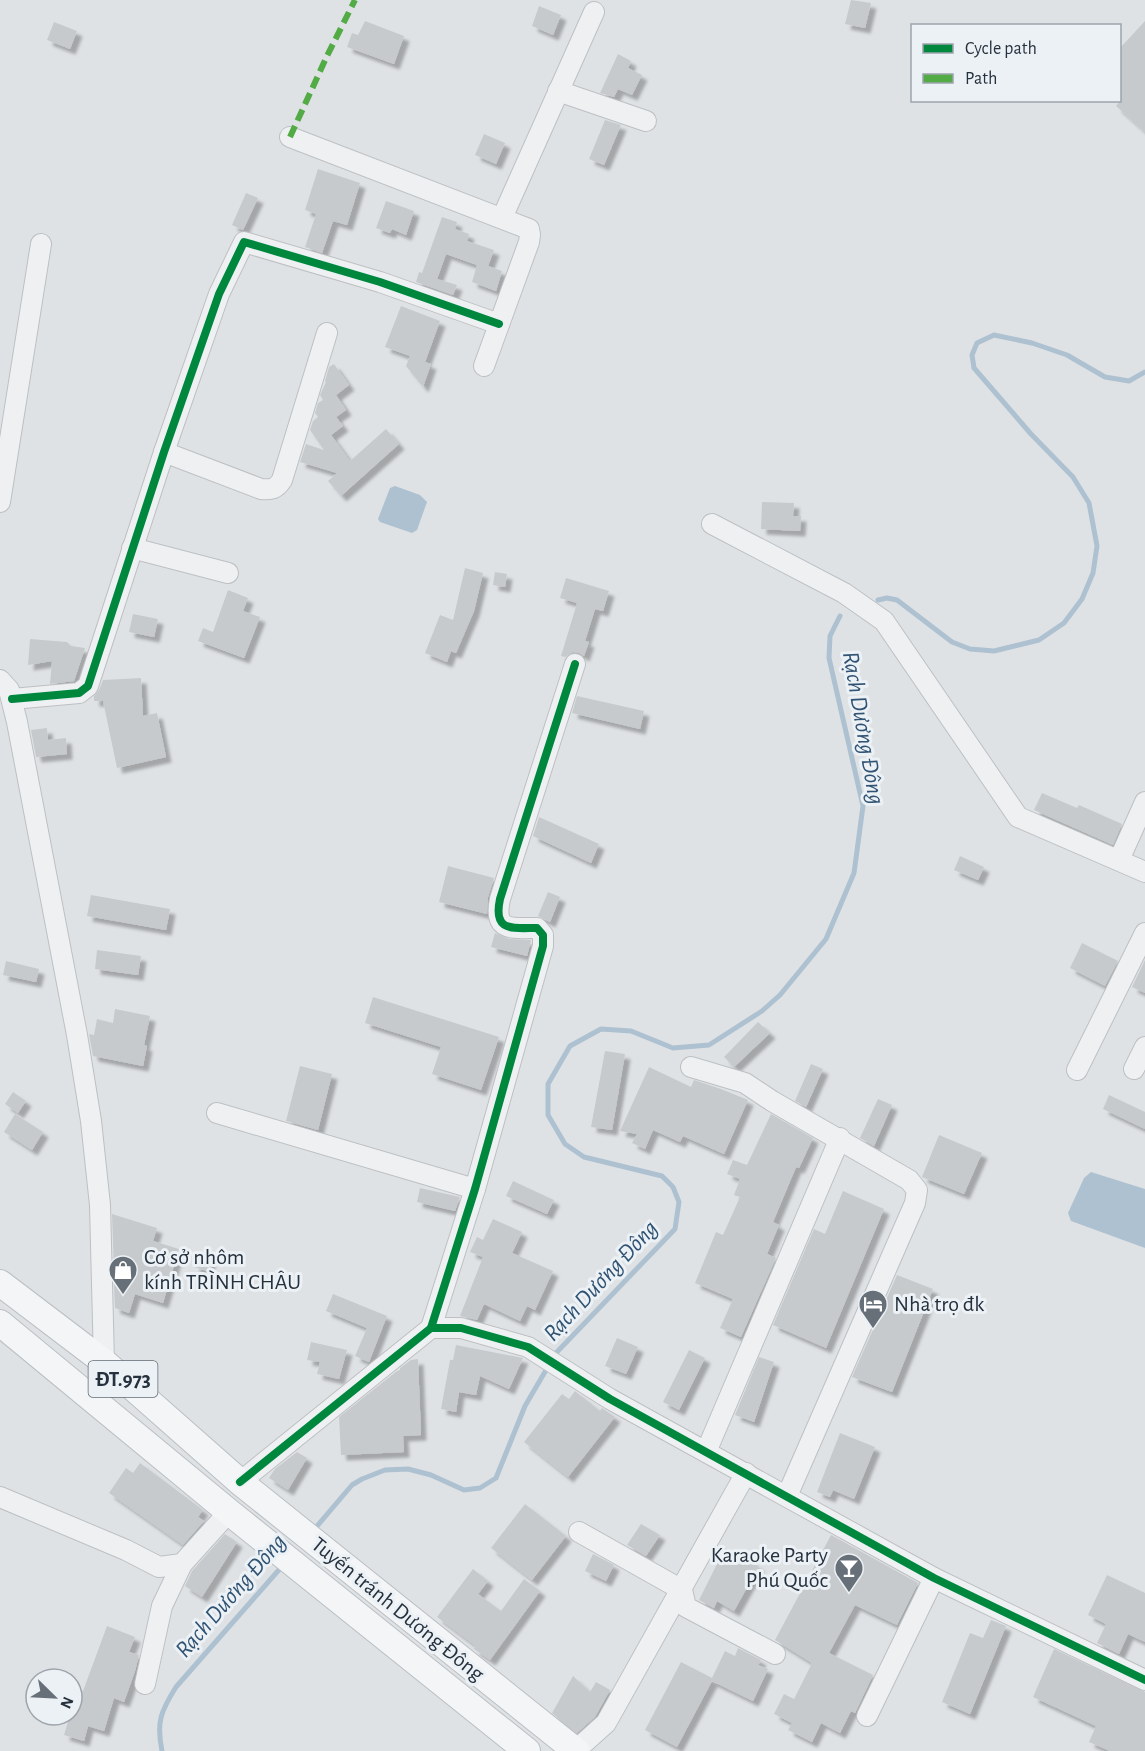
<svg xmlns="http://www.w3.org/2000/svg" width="1145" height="1751" font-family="'Alegreya Sans',sans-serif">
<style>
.water{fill:#adc1d1}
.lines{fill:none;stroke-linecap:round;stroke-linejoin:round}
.stream{stroke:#adc1d1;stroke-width:5}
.building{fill:#c7cacd;filter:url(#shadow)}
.minor-casing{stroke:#bdc0c3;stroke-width:22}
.major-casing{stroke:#bbbfc3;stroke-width:28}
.minor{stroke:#eff0f2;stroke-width:20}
.major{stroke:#f3f5f6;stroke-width:26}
.quiet{stroke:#53ab46;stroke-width:6;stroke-dasharray:12 6;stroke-linecap:butt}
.cycleway-casing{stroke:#ecf1f5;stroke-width:11}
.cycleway{stroke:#00873e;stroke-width:8}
.labels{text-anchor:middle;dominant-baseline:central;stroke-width:6;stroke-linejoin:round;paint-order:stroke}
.shield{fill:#ecf1f5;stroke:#616b75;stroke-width:1.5}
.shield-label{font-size:21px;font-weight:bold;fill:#26313e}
.poi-label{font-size:22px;fill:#26313e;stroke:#ecf1f5;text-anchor:start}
.street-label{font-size:22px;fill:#26313e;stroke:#ecf1f5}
.water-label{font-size:24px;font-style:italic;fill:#305373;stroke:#ecf1f5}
</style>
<defs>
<filter id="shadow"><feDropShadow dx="5.5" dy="5.5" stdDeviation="1.5" flood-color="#0004"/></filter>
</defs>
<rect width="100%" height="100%" fill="#dfe2e5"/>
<g class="water">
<path d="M395,486l25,9 7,7 -10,28 -5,3 -32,-11 -2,-3 12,-31z"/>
<path d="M1091,1172l54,17v59l-74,-27 -3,-8 16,-35z"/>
</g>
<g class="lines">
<g class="stream">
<path d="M878,600l9,-2 10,2 55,42 18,7 24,2 45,-11 25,-17 18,-24 11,-26 4,-27 -8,-43 -16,-26 -42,-43 -57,-66 -2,-13 5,-12 17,-8 38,8 35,12 38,22 24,4 16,-9"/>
<path d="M312,1532l40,-47 10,-6 23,-9 23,-1 23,6 33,15 16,-2 16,-10 29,-72 31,-53 119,-124 4,-27 -6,-15 -11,-11 -78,-19 -19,-13 -17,-29v-31l22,-38 31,-17 30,2 42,17 36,-3 53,-34 18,-16 46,-56 28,-66 9,-67 -34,-148 1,-22 10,-20"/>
<path d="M162,1751c-6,-29 -1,-40 14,-64l108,-123"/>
</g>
</g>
<g class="building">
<path d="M851,0l20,3 -6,25 -20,-4z"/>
<path d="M539,6l22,9 -8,20 -21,-9z"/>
<path d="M365,21l39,15 -10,28 -47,-17 5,-14 6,2z"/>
<path d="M1145,21v111l-29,-26 3,-4v-53z"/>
<path d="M54,22l23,9 -7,18 -23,-9z"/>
<path d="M618,54l13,7 -3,7 14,7 -10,20 -14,-6 -4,8 -14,-4z"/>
<path d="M605,120l16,5 -17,40 -15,-6z"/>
<path d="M484,134l21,9 -9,21 -21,-9z"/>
<path d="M318,169l42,14 -13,42 -14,-4 -11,32 -17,-6 11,-33 -11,-4z"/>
<path d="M246,193l12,5 -15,32 -11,-5z"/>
<path d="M386,201l28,10 -8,24 -14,-6 -2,4 -14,-5z"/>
<path d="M442,217l15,5 -2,7 14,5 -2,7 27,9 -6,16 14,5 -6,20 -24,-9 5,-17 -31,-11 -9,25 20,6 -4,10 -37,-13 3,-10 3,1z"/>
<path d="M401,306l39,15 -15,41 6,2 -8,23 -17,-21 4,-10 -25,-9z"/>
<path d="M334,364l15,21 -13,10 10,15 -10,7 7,9 -12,9 19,26 36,-32 13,15 -58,52 -13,-15 9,-8 -37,-11 6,-18 18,6 -14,-20 3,-9 5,-4 -3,-4 3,-10 5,-3 -3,-5 6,-13 -1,-1 4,-14z"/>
<path d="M762,502l32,1 -1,13h8l-1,15 -39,-2z"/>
<path d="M465,568l18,5 -9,38 -18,42 -5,-2 -4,11 -22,-9 15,-38 13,5z"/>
<path d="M495,572l12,2 -2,13 -12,-2z"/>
<path d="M566,578l43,13 -6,20 -8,-2 -10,32 4,1 -5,14 -5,-3 -6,-1 -8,5 -4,-1 16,-53 -17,-5z"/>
<path d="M228,590l20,8 -5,13 17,6 -16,41 -46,-17 5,-13 10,4z"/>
<path d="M133,614l25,5 -4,18 -25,-5z"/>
<path d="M30,639l37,3 4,4 14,2 -11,33 -24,3 2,-23 -24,4z"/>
<path d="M141,678l2,38 14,-3 9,44 -49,11 -14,-67h-9v-5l5,-6 4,-10z"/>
<path d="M577,696l67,15 -4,18 -68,-16z"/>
<path d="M47,728l1,12 18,-2 1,16 -31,3 -5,-27z"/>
<path d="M1042,793l35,15 2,-3 43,19 -9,21 -79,-35z"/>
<path d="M539,817l60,27 -8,19 -58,-27z"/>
<path d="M960,856l24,11 -6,13 -24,-10z"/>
<path d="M448,866l46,12 -6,19 -1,17 -48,-12z"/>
<path d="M548,892l12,5 -10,25 -12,-6z"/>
<path d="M91,895l79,14 -4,21 -79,-14z"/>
<path d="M495,933l14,6 22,1 -4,16 -36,-9z"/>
<path d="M1082,943l36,18 -13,25 -35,-18z"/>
<path d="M97,950l44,6 -3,19 -43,-6z"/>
<path d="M1145,960v33l-13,-6z"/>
<path d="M6,961l33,8 -3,13 -33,-7z"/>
<path d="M373,997l126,40 -18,53 -49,-16 9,-27 -76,-24z"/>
<path d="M115,1009l35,7 -6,29 3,1 -4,20 -50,-10 -4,-22 5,1 3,-16 16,4z"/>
<path d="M758,1022l12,11 -36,34 -10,-10z"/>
<path d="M605,1051l20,3 -13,76 -21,-3z"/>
<path d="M811,1064l12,5 -17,38 -11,-6z"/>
<path d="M300,1066l32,8 -14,56 -32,-9z"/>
<path d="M649,1067l42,20 3,-7 27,9 27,11 -24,54 -41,-18 -3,6 -27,-12 -8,19 -13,-6 5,-9 -17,-3z"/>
<path d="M13,1092l13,9 -8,12 -13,-9z"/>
<path d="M1109,1095l36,17v17l-42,-20z"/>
<path d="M878,1099l14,6 -18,41 -14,-8z"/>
<path d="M15,1114l28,18 -11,18 -28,-18z"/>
<path d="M771,1114l42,24 -14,30 -3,-1 -23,55 6,3 -12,29 9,4 -35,79 -21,-9 13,-29 -38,-16 21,-51 7,3 17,-38 -6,-2 6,-16 -13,-5 6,-14 14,5z"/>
<path d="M939,1135l43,18 -18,41 -42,-17z"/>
<path d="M513,1181l41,19 -7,14 -41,-18z"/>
<path d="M420,1188l40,9 -5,14 -38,-9z"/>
<path d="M843,1191l41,18 -58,139 -53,-23 41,-96 11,5z"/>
<path d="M112,1214l45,14 -4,13 26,8 -16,54 -28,-9 -6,19 -14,-5 -1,-23 5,-15 -5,-1z"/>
<path d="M493,1219l29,13 -10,21 41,18 -18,39 -8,-4 -7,15 -36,-17 -7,16 -17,-4 23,-59 -13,-5 7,-15 6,3z"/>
<path d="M198,1254l13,4 -4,13 -13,-4z"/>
<path d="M897,1275l36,14 -41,103 -40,-15z"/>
<path d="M333,1294l54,22 -18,46 -14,-6 12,-28 -41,-17z"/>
<path d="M617,1338l21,9 -12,27 -21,-8z"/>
<path d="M311,1342l36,8 -8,29 -22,-5 3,-12 -13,-2z"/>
<path d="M456,1345l67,13 -14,31 -29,-13 -4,19 -17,-3 -3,20 -15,-3 9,-49h3z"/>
<path d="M689,1350l16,8 -26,52 -16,-8z"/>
<path d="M759,1357l15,5 -20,60 -19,-7z"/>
<path d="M418,1359l3,76 -18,1 1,16 -63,3 -2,-38 58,-46 3,-1v-2l11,-8z"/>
<path d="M575,1391l25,20 2,-3 13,9 -47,60 -44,-35 38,-48 7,5z"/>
<path d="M840,1433l35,14 -21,52 -21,-9 -3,7 -13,-5z"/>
<path d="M297,1452l10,6 -19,32 -19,-12 6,-9z"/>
<path d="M140,1463l63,47 -5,7 6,4 -21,24 -74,-52 17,-25 7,5z"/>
<path d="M525,1504l41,32 -34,44 -41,-32z"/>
<path d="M641,1524l19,11 -14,21 -19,-11z"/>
<path d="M225,1534l12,8 -35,55 -17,-11 7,-15z"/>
<path d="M831,1535l87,48 -21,42 -42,-20 -26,48 44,22 -18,38 -4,-2 -11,22 -19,-10 -9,19 -24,-12 4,-7 -18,-9 10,-20 10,5 18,-36 -37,-23z"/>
<path d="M725,1548l34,18 -25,45 -17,-10 -3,7 -15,-8z"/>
<path d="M593,1554l21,11 -8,16 -21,-10z"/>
<path d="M473,1569l15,12 -10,13 23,17 23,-32 16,12 -50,69 -16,-11 2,-3 -39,-29z"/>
<path d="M1107,1575l38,18v49l-17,-8 -9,20 -22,-11 9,-19 -18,-9z"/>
<path d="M991,1620l15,6 -36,88 -28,-12 28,-69 13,5z"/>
<path d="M107,1626l28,11 -6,15 10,3 -4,16 -11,31 -10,-4 -10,33 -16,-5 -4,15 -20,-6 6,-20h2v-27l11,3z"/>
<path d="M738,1648l23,12 -3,5 10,4 -15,32 -41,-20 -35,66 -32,-17 36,-68 31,16 13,-27 10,5z"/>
<path d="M1054,1649l91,43v59h-35l-21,-9 7,-16 -63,-29z"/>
<path d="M573,1676l17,16 6,-10 14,8 -15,27 -18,16 -25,-20z"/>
</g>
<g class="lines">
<g class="minor-casing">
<g id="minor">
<path d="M558,91l88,30"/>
<path d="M290,137l239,92 1,6 -1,7 -45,124"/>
<path d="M502,218l92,-206"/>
<path d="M164,452l97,37c11,1 15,0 21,-9l45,-147"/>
<path d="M0,502l41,-258"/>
<path d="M712,524l132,69 40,28 134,196 127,55"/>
<path d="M132,548l96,25"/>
<path d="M0,680l9,10 8,32 60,313 14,86 9,84 4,157"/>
<path d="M12,699l67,-6 9,-7 76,-234 55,-158 25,-52 136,40 119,42"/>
<path d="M1119,860l26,-58"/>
<path d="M691,1067l54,16 27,18 137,79 8,10 -2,13 -128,293"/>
<path d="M1134,1069l11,-22"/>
<path d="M1077,1070l68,-137"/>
<path d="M217,1113l258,76"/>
<path d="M431,1328l44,-139 68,-243v-11l-6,-7c-26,0 -44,4 -37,-29l75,-235"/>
<path d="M706,1452l134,-314"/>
<path d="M240,1482l191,-154h30l67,19 82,52 324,179 211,102"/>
<path d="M0,1497l126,53 33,17 23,-3 47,-52"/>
<path d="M579,1532l103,58 4,17 89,47"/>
<path d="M145,1684l17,-78 20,-42"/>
<path d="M867,1716l67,-138"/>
<path d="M575,1751l31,-28 140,-250"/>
</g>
</g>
<g class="major-casing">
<g id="major">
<path d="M0,1283l104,79 136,120 336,269"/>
<path d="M0,1323l229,189 298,239"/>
</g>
</g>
<use href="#minor" class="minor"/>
<use href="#major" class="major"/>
<path class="quiet" d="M290,137l37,-81 28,-56"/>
<g class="cycleway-casing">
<g id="cycleway">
<path d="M12,699l67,-6 9,-7 76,-234 55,-158 25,-52 136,40 119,42"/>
<path d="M431,1328l44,-139 68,-243v-11l-6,-7c-26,0 -44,4 -37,-29l75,-235"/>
<path d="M240,1482l191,-154h30l67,19 82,52 324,179 211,102"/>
</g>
</g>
<use href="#cycleway" class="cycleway"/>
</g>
<defs>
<g id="shop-pin" transform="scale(1.5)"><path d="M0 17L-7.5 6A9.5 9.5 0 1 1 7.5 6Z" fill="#676f78" stroke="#ecf1f5"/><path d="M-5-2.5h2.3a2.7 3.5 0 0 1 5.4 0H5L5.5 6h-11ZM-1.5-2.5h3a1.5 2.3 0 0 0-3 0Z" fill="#fff"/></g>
<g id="hotel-pin" transform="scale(1.5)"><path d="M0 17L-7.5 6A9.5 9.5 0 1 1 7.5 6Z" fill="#676f78" stroke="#ecf1f5"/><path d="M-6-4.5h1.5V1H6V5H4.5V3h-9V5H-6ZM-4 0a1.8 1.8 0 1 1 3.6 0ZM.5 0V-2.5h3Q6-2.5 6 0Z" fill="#fff"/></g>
<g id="bar-pin" transform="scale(1.5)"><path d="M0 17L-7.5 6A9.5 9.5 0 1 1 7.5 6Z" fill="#676f78" stroke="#ecf1f5"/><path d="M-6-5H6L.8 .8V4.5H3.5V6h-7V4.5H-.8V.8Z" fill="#fff"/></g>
</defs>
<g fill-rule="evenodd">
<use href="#shop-pin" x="123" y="1270"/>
<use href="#hotel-pin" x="873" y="1304"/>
<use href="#bar-pin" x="849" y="1568"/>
</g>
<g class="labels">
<rect class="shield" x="88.5" y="1361" width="69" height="36" rx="4.5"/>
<g class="shield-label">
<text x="123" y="1379">ĐT.973</text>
</g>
<g class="poi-label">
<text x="144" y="1257">Cơ sở nhôm<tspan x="144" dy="25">kính TRÌNH CHÂU</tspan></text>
<text x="894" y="1304">Nhà trọ đk</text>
<text x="828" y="1555" text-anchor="end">Karaoke Party<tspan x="828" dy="25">Phú Quốc</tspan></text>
</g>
<g class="street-label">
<text transform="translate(398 1609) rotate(39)">Tuyến tránh Dương Đông</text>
</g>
<g class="water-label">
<text transform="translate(863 728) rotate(80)">Rạch Dương Đông</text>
<text transform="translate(601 1281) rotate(-47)">Rạch Dương Đông</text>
<text transform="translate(231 1596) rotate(-49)">Rạch Dương Đông</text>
</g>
</g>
<rect x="911" y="24" width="210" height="78" fill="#ecf1f5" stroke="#9da4ac" stroke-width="1.5"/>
<rect x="923" y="44" width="30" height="9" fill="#00873e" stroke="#9da4ac" stroke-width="1.5"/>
<text x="965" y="54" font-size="18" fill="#26313e">Cycle path</text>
<rect x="923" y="74" width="30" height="9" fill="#53ab46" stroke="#9da4ac" stroke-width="1.5"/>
<text x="965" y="84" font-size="18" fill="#26313e">Path</text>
<g transform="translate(54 1697) rotate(114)"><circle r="28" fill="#ecf1f5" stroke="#9da4ac" stroke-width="1.5"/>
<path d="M0-4.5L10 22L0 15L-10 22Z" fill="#676f78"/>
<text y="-9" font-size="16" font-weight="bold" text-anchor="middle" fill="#26313e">N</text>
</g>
</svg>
